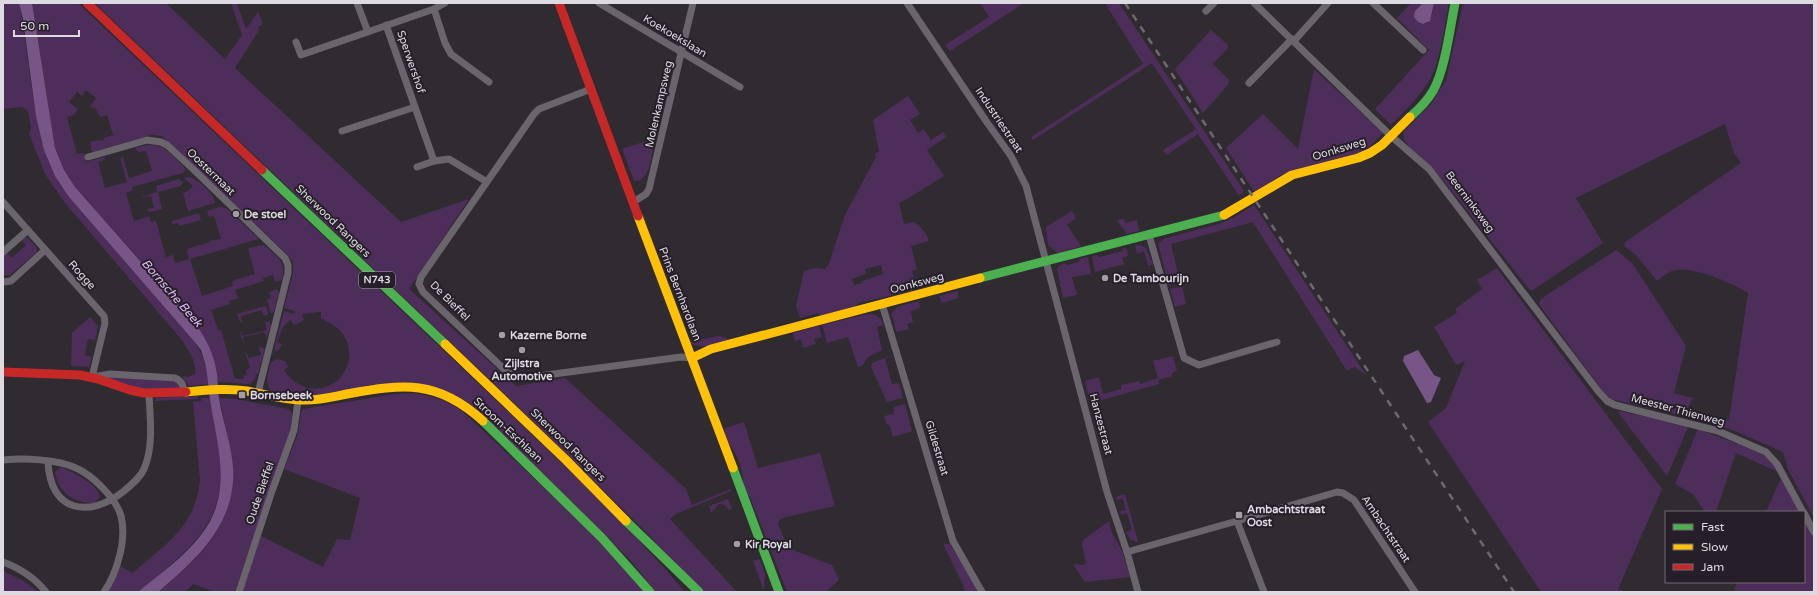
<svg xmlns="http://www.w3.org/2000/svg" width="1817" height="595" font-family="'Varela Round',sans-serif">
<style>
.green{fill:#4d2e5a;fill-rule:evenodd}
.water{fill:#775586}
.lines{fill:none;stroke-linecap:round;stroke-linejoin:round}
.street{stroke:#6a656c;stroke-width:7}
.fast{stroke:#4caf50;stroke-width:9}
.slow{stroke:#ffc107;stroke-width:9}
.jam{stroke:#c62828;stroke-width:9}
.rail{stroke:#6d696f;stroke-width:2.5;stroke-dasharray:7 7;stroke-linecap:butt}
.poi-dot{fill:#a19da3;stroke:#261f29;stroke-width:1.5}
.labels{text-anchor:middle;dominant-baseline:central;stroke-width:4;stroke-linejoin:round;paint-order:stroke}
.shield{fill:#261f29;stroke:#a7a2aa;stroke-width:1}
.shield-label{font-size:10px;font-weight:bold;fill:#dedae1}
.street-label{font-size:11px;fill:#dedae1;stroke:#261f29}
.poi-label{font-size:11px;font-weight:bold;fill:#dedae1;stroke:#261f29;text-anchor:start}
.water-label{font-size:12px;font-style:italic;fill:#e4b9f8;stroke:#261f29}
</style>
<rect width="100%" height="100%" fill="#2f2b31"/>
<g class="green">
<path d="M3,3h16l1,3 16,110 33,81 124,143c10,14 14,27 16,44l-20,2 -7,-10 6,1 7,-3c2,-12 -7,-24 -13,-34l-117,-137 -20,-29 -16,-40 2,-6 -3,-17 -6,-4 -19,2z"/>
<path d="M32,3h46l526,500 64,69 17,20h-29l-25,-31 -27,-28 -100,-95 -71,-52 -131,12 -31,-7c-7,-9 -3,-18 0,-28l5,-4 9,2 3,6 -4,3c10,16 30,25 48,14 2,-1 6,-3 7,-5 18,-20 12,-48 -14,-58l-1,-2h-3v-7l-19,2 2,6 -9,5 -5,-5 -7,7 -6,15 5,2 -3,6 -4,1 -1,-2 10,-38 10,3 1,-3 -11,-3 9,-35v-10l-5,-8 -126,-119 -10,-1 -60,17 -2,-10 9,-2 4,1 1,-3 9,-3 -6,-20 -7,2 -5,-9 -5,-1 6,-9 -10,-8 -4,6 -5,-4 -8,10 9,7 -4,6 -7,2 10,37 7,-1 2,9 18,-5 1,3 -7,2 7,26 22,-6 -7,-24 3,-1 6,21 23,-7 -6,-20 -8,1 -3,-4c27,-8 30,1 49,19l1,3 -2,3 -51,14 1,3 -7,3 8,28 15,-5 2,6 5,-1 10,36 7,-2 2,8 14,-4 -2,-10 23,-7 -1,-1 12,-2 -7,-23 -5,1 -2,-6 13,-4 6,1 33,31 -69,20 12,37 31,-10 -1,-5 23,-7 -7,-26 16,-3c13,12 23,16 18,35l-7,2 -2,-7 -10,3 1,3 -29,9 3,8 -9,3 1,3 -19,6 7,20h3l14,49h8l1,-3 3,-1 -1,-5 4,-2 -5,-17 4,7 12,-3 -2,-7 1,-2 5,3 -7,25h-2l-1,5 -5,5 -32,-2c-3,-23 -11,-41 -23,-60l-120,-135 -11,-17 -9,-22z"/>
<path d="M95,3h71l59,56 17,-24 -11,-32h6l9,26 12,-17 5,12 -5,3 1,3 -24,38 166,154 68,-23 -60,90 107,97 49,-8 121,111 6,16 39,-16v2l-55,23 -6,5 67,73h-35l-57,-61 -133,-130z"/>
<path d="M980,3h44l-74,48 -5,-6 44,-28z"/>
<path d="M1105,3h14l125,188 -5,5 -41,-62 -32,21 -3,-5 33,-21 -44,-66 -119,77 -2,-3 112,-73z"/>
<path d="M1411,3h12l-8,8 3,11 5,2 4,-1 5,-8 2,-12h15c-4,20 -9,58 -18,75 -11,18 -25,32 -40,47l-16,-16 54,-59 -32,-32z"/>
<path d="M1463,3h351v515l-26,-49 -5,-17 -48,-21 -29,-10 -2,-8 25,7 19,-127c-15,-10 -55,-27 -72,-23 -7,1 -14,7 -19,11l-21,-26 -12,-9 1,-4 116,-79 -7,-10 -9,-29 -149,74 27,45 -70,47h-3l-87,-110 -33,-32 -6,-8 -1,-8 28,-28 15,-24z"/>
<path d="M1211,30l17,15v3l-15,16 16,16 -1,5 -25,28 -28,-44z"/>
<path d="M1314,69l69,64 -18,18 -21,7 -61,16 -28,19 -29,-45 37,-34 35,35z"/>
<path d="M908,96l12,18 -10,6 8,13 6,-4 7,11 12,-8 3,5 -19,13 17,26 -37,23 -8,4 5,21 10,-2c6,4 13,11 15,19l-18,5 6,24 -5,1 4,12 -4,8 -54,12 -2,5 -34,9 -4,-4 -18,5 -4,-12 8,-35 10,-3 11,1 4,-5 15,-47 32,-60 -1,-4 4,-1 -6,-32zM881,265l2,9 -21,7v2l-8,2 -2,-6 14,-5 -1,-5z"/>
<path d="M655,138l-6,30 -5,9 -5,4h-5l-12,-32z"/>
<path d="M188,177c8,0 28,18 27,26l-27,8 -5,-18 5,-2 5,-5 -9,-8z"/>
<path d="M179,179l4,3 -2,4 -23,6 4,17 -12,3 -2,-1 -1,-2 7,-1 -3,-12 -7,1 -2,-4 3,3 12,-4 -1,-6z"/>
<path d="M1254,205l112,170 -12,-8 -7,4 -94,-149 -82,22 9,38 -11,3 -11,-41 5,-5 59,-16 13,-6z"/>
<path d="M1072,211l4,7 -9,7 14,21 -23,7 -10,-8 -2,-18z"/>
<path d="M199,213l2,7 -21,6 -2,-3 -6,1v-3z"/>
<path d="M1124,219l1,4 12,-3 2,11 -12,3 -10,-14z"/>
<path d="M24,238h4l9,10v4l-27,23h-7v-19l4,-3 5,5 14,-13 -4,-5z"/>
<path d="M1135,245h4l7,3 7,16 -5,2 -4,-15 -7,3z"/>
<path d="M1123,248l4,1 1,7 -6,1 2,7 -29,8 -3,-16 5,-1 3,2 22,-6z"/>
<path d="M1616,250l17,14 53,82 -12,47 19,5 -9,18 -73,-17 -4,-2 -68,-93 1,-4 5,-4z"/>
<path d="M1088,257l3,17 -19,3 5,18 -14,3 -6,-29 2,-3 6,-3 2,2 12,-3 1,-3z"/>
<path d="M1497,268l165,221 -44,100 7,3h-84l-113,-170 18,-14 19,-47 -9,4 -22,-38 23,-14 -2,-4 27,-20 -5,-9z"/>
<path d="M1182,286l4,18 -11,3 -5,-18z"/>
<path d="M277,289l2,3 -5,20 -3,1 -4,-13 4,-2 -2,-6z"/>
<path d="M958,291v7l-16,5 -3,-7z"/>
<path d="M919,301l1,7 -9,3 2,11 -6,2 2,5 -13,3 -3,-14 -2,-2c3,-12 18,-12 28,-15z"/>
<path d="M266,306l2,8 -4,2 -2,-6 -21,6 1,6h-2l-3,-8z"/>
<path d="M868,314c9,0 12,3 16,11l-7,2 5,23 -14,7 -5,8 -5,2 -10,-30 -21,6 -5,-18z"/>
<path d="M90,317l8,9 -3,14 -7,-1 -3,16 7,2 -3,10 -18,-1 1,-33z"/>
<path d="M269,321l2,4 -4,13 -3,-6 -21,5 1,9 -5,-17 4,7 24,-6 -2,-8z"/>
<path d="M819,326l3,11 -8,2 2,5 -13,4 -2,-9 -6,2 -2,-8z"/>
<path d="M719,336l13,4c-13,3 -30,12 -42,2z"/>
<path d="M892,355v1l-7,2 7,26 7,-1 4,15 -16,4 -16,-35 1,-4z"/>
<path d="M1173,356l4,15 -4,1 -1,4 -14,4 1,4 -61,17 2,9 -7,1 -8,-30 14,-4 4,17 18,-5v-4l18,-4 1,3 18,-6 -5,-17z"/>
<path d="M107,375l68,7h3l2,5 -2,2c-19,1 -58,3 -71,-14z"/>
<path d="M412,393c19,2 33,7 49,17l123,115 62,67h-404l19,-56 62,31 14,-28 13,1 10,-42 -76,-29 14,-35 3,-21 2,-4 92,-15z"/>
<path d="M198,396v3l-44,2 2,-3z"/>
<path d="M202,398h8c14,75 25,113 -40,167 -6,5 -27,26 -33,27 -9,2 -21,0 -30,0l5,-6 8,-20 13,7c32,-29 62,-45 67,-93l-7,-78 8,-1z"/>
<path d="M219,398l17,1 53,10 3,4 -1,15 -56,164h-20l-22,-8 -8,8h-27c33,-27 69,-59 74,-104 1,-6 0,-12 -1,-18 -1,-26 -6,-47 -12,-72z"/>
<path d="M905,404l7,27 -19,6 -3,-11 -4,-3 -2,-7 10,-2v-7z"/>
<path d="M1618,411l71,14 -22,51 -47,-61z"/>
<path d="M744,422l14,46 62,-15 15,53 -49,11 -7,3 -1,4 10,24 44,17 7,15 -13,12h-39l-37,-95c-8,-7 -6,-16 -8,-26 -2,-5 -4,-13 -7,-18 -6,-12 -11,-8 -10,-25z"/>
<path d="M1698,429l53,20 19,10 8,13 -42,-19 -20,59h-11l-12,-18 -18,-10z"/>
<path d="M61,467l5,2c10,6 32,15 34,28l-6,6c-20,0 -36,-10 -39,-31z"/>
<path d="M1781,478l19,34h-34z"/>
<path d="M1125,494l13,48h-1l-6,-2 -5,-8 6,-2 -5,-17 -6,2 -1,-4 6,-1 -3,-11 -6,1 -1,-3z"/>
<path d="M728,499l4,10 -3,1 -4,-5 -6,-1 -8,9 -2,-7z"/>
<path d="M1804,519l10,19v54h-80l3,-10h67z"/>
<path d="M1109,521l3,12 10,18 8,26 -45,5 -12,-18 11,1 2,-2 -4,-18 1,-5z"/>
<path d="M943,544h7l25,41 2,7h-12l-2,-7z"/>
<path d="M760,559l5,15 -1,15h-1l-10,-28z"/>
<path d="M3,571l21,10 14,11h-35z"/>
</g>
<g class="water">
<path d="M19,3h13l23,145 9,22 11,17 119,135c12,16 20,32 23,52 1,8 1,17 2,25 4,23 12,44 14,68 4,56 -36,92 -75,125h-20c22,-18 46,-35 63,-57 33,-42 16,-89 9,-136 -2,-12 -2,-24 -5,-36l-4,-13 -8,-10 -124,-143 -14,-21 -11,-26 -8,-34 -13,-97z"/>
<path d="M1423,3h11l-4,18 -7,3 -5,-2 -4,-5 1,-6z"/>
<path d="M1418,350l16,25 7,3 -10,24 -4,1 -24,-42 1,-5z"/>
</g>
<g class="lines">
<g class="street">
<path d="M357,3l11,29"/>
<path d="M599,3l141,84"/>
<path d="M907,3l79,118 25,35 15,30 81,306 20,60 11,40"/>
<path d="M1254,3l137,133 38,33 169,222 9,10 8,4 103,26 48,21 11,12 26,48"/>
<path d="M1373,3l50,47"/>
<path d="M434,9l11,34 6,11 38,28"/>
<path d="M1206,11l8,-8"/>
<path d="M386,25l48,136 -17,6"/>
<path d="M1294,41l34,-38"/>
<path d="M296,42l5,13 133,-46 11,-6"/>
<path d="M1249,83l43,-44"/>
<path d="M591,89l-52,20 -5,5 -113,163 -2,7 4,8 85,81 16,5 157,-21 11,1"/>
<path d="M342,131l73,-24"/>
<path d="M88,157l59,-17 14,2 6,3 26,24 92,89 3,7v8l-30,120"/>
<path d="M434,161l15,-2 38,23"/>
<path d="M3,202l101,114 1,7 -13,54"/>
<path d="M633,202l13,-8 3,-5 44,-186"/>
<path d="M1149,235l35,123 15,7 78,-23"/>
<path d="M3,252l25,-22"/>
<path d="M3,282l8,-1 34,-31"/>
<path d="M882,304l71,237 29,51"/>
<path d="M93,377l17,-3 65,4c7,3 8,7 9,13"/>
<path d="M3,460c20,-2 54,-1 73,8 16,7 40,30 45,48 6,23 -4,57 -17,76"/>
<path d="M48,462c2,50 41,57 76,29 8,-7 16,-13 20,-22 10,-23 6,-51 5,-75"/>
<path d="M1804,513l10,19"/>
<path d="M1127,552l110,-31"/>
<path d="M3,562c16,6 32,16 43,30"/>
<path d="M239,592l32,-98 23,-64 4,-29"/>
<path d="M1264,592l-27,-71 100,-29 6,1 11,7 61,92"/>
</g>
<g class="fast">
<path d="M1410,117c8,-7 17,-16 23,-26 12,-21 17,-63 22,-88"/>
<path d="M262,170l183,174"/>
<path d="M980,278l244,-63"/>
<path d="M483,421l119,117 48,54"/>
<path d="M733,468l46,124"/>
<path d="M626,521l73,71"/>
</g>
<g class="slow">
<path d="M1224,215l68,-40 66,-17 12,-5 12,-8 28,-28"/>
<path d="M638,216l95,252"/>
<path d="M445,344l121,116 60,61"/>
<path d="M692,358l19,-9 269,-71"/>
<path d="M186,392c21,-2 41,-4 61,-1 18,3 36,9 54,9 15,1 31,-3 46,-6 57,-10 90,-15 136,27"/>
</g>
<g class="jam">
<path d="M87,3l175,167"/>
<path d="M559,3l79,213"/>
<path d="M3,372l77,3 18,4 32,11 14,3 42,-1"/>
</g>
<path class="rail" d="M1125,3l389,589"/>
</g>
<g class="poi-dot">
<circle cx="236" cy="214" r="4"/>
<circle cx="1105" cy="278" r="4"/>
<circle cx="502" cy="335" r="4"/>
<circle cx="522" cy="350" r="4"/>
<rect x="238" y="391" width="8" height="8" rx="2"/>
<rect x="1235" y="511" width="8" height="8" rx="2"/>
<circle cx="737" cy="544" r="4"/>
</g>
<g class="labels">
<rect class="shield" x="359" y="272" width="36" height="16" rx="3"/>
<g class="shield-label">
<text x="377" y="280">N743</text>
</g>
<g class="street-label">
<text transform="translate(675 36) rotate(31)">Koekoekslaan</text>
<text transform="translate(411 62) rotate(71)">Sperwershof</text>
<text transform="translate(659 104) rotate(-77)">Molenkampsweg</text>
<text transform="translate(999 120) rotate(56)">Industriestraat</text>
<text transform="translate(1339 149) rotate(-17)">Oonksweg</text>
<text transform="translate(211 172) rotate(44)">Oostermaat</text>
<text transform="translate(1470 202) rotate(53)">Beerninksweg</text>
<text transform="translate(333 221) rotate(44)">Sherwood Rangers</text>
<text transform="translate(82 275) rotate(48)">Rogge</text>
<text transform="translate(917 283) rotate(-15)">Oonksweg</text>
<text transform="translate(680 294) rotate(69)">Prins Bernhardlaan</text>
<text transform="translate(450 301) rotate(45)">De Bieffel</text>
<text transform="translate(1678 410) rotate(15)">Meester Thienweg</text>
<text transform="translate(1101 424) rotate(75)">Hanzestraat</text>
<text transform="translate(508 430) rotate(43)">Stroom-Eschlaan</text>
<text transform="translate(568 445) rotate(44)">Sherwood Rangers</text>
<text transform="translate(937 448) rotate(73)">Gildestraat</text>
<text transform="translate(260 493) rotate(-71)">Oude Bieffel</text>
<text transform="translate(1386 529) rotate(56)">Ambachtstraat</text>
</g>
<g class="poi-label">
<text x="244" y="214">De stoel</text>
<text x="1113" y="278">De Tambourijn</text>
<text x="510" y="335">Kazerne Borne</text>
<text x="522" y="363" text-anchor="middle">Zijlstra<tspan x="522" dy="13">Automotive</tspan></text>
<text x="250" y="395">Bornsebeek</text>
<text x="1247" y="509">Ambachtstraat<tspan x="1247" dy="13">Oost</tspan></text>
<text x="745" y="544">Kir Royal</text>
</g>
<g class="water-label">
<text transform="translate(172 293) rotate(49)">Bornsche Beek</text>
</g>
</g>
<rect width="1817" height="595" fill="none" stroke="#dedae1" stroke-width="8"/>
<rect x="1665" y="511" width="140" height="72" fill="#261f29" stroke="#706a73"/>
<rect x="1673" y="524" width="20" height="6" fill="#4caf50" stroke="#706a73"/>
<text x="1701" y="531" font-size="12" fill="#dedae1">Fast</text>
<rect x="1673" y="544" width="20" height="6" fill="#ffc107" stroke="#706a73"/>
<text x="1701" y="551" font-size="12" fill="#dedae1">Slow</text>
<rect x="1673" y="564" width="20" height="6" fill="#c62828" stroke="#706a73"/>
<text x="1701" y="571" font-size="12" fill="#dedae1">Jam</text>
<path d="M14 30v6h65v-6" fill="none" stroke="#dedae1" stroke-width="2"/>
<text x="20" y="30" font-size="12" fill="#dedae1" stroke="#261f29" stroke-width="3" paint-order="stroke">50 m</text>
</svg>
